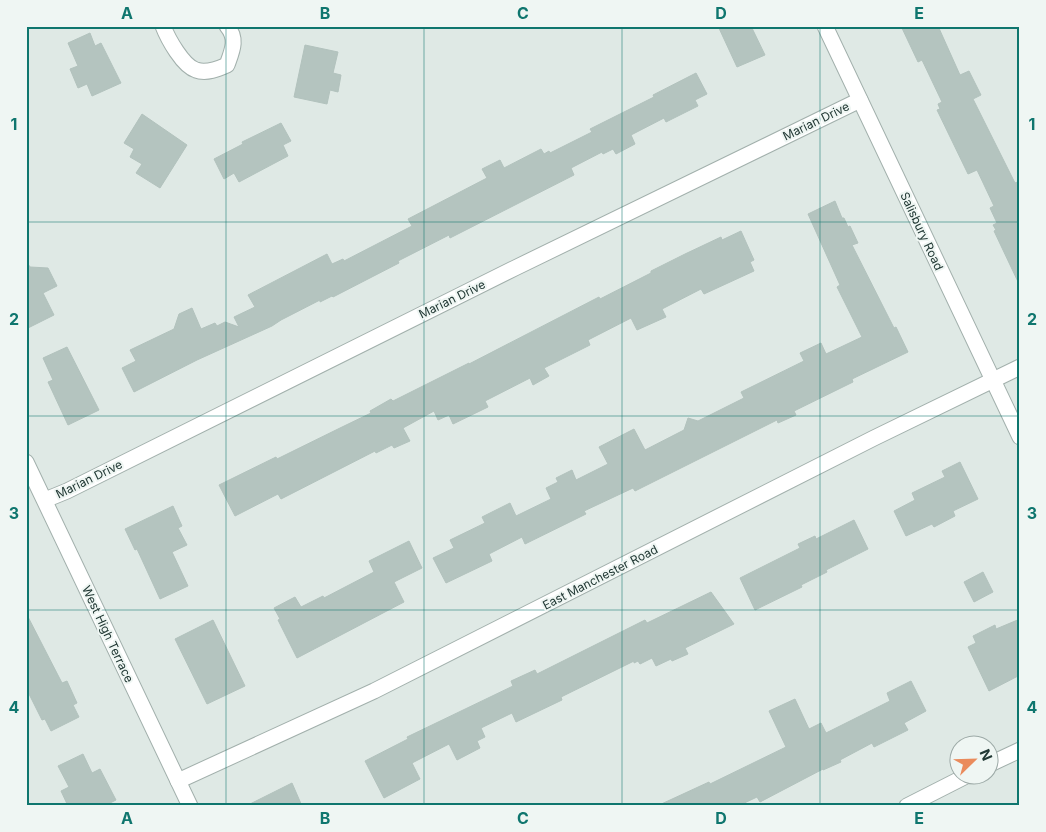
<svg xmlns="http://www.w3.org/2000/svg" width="1046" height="832" font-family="Inter,sans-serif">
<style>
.building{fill:#b4c4bf;stroke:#b2c2bd}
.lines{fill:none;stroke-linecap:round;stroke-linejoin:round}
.street-casing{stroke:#a2b0ac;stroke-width:17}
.street{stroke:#fff;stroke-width:15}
.grid{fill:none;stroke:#0f766e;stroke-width:1;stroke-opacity:0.55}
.labels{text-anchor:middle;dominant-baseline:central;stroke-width:4;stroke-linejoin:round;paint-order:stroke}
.street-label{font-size:12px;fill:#213834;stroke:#eff6f3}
.neatline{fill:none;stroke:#0f766e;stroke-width:2}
.grid-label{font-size:16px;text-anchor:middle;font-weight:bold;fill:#0f766e}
</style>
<rect width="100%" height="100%" fill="#dfe9e5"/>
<g class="building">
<path d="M718,26h33l14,29 -28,12z"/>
<path d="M901,26h37l22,49 9,-4 12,24 -8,4 42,84 5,-2v105l-26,-55 2,-1 -3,-5 4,-2 -7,-15 4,-2 -17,-36 -9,4 -31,-64 3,-1 -2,-5 4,-2 -20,-42 -4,2z"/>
<path d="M90,33l5,13 6,-3 20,40 -29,13 -5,-12 -9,4 -8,-19 8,-3 -10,-23z"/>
<path d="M305,45l33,7 -5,21 8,2 -3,17 -8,-2 -3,14 -33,-7z"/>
<path d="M696,73l11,21 -12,6 3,6 -32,16 -2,-4 -33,17 4,9 -19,10 -3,-5 -10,5 -1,-2 -31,16 3,7 -124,63 -1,-3 -51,26 1,2 -66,34 -1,-1 -12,6v-2l-39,20 -9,6 -75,34 -63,32 -12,-24 14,-7 -6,-11 44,-21 5,-15 13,-6 9,21 14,-6 2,3 8,-4 14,5 -5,-10 21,-10 -7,-12 79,-41 5,10 11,-5 1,2 68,-35 -4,-7 79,-41 -5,-9 18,-9 4,8 37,-19 3,5 5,-3 1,2 42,-21 -2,-3 64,-32 -1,-2z"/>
<path d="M142,114l45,31 -27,43 -24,-15 6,-9 -12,-7 4,-8 -10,-6z"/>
<path d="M281,123l10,18 -8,4 5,11 -49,26 -5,-9 -10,6 -10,-20 29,-15 -1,-2z"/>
<path d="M835,201l7,17h2l4,9 2,-1 8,17 -6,2 42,83 2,-1 12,25 -56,27 1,3 -59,29 2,4 -18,8 -1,-3 -142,71 -2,-3 -49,23 2,3 -61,30 -3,-7 -33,17 3,7 -46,22 -13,-25 21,-10 -4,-8 35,-17 -3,-6 28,-14 6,13 35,-17 -5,-11 12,-6 -2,-4 16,-8 4,10 32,-16 -9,-17 35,-18 11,21 39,-20 4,-12 10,3 46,-23 -3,-6 63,-31 -4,-8 21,-10 5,11 36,-17 -25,-50 3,-2 -32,-71z"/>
<path d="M741,231l13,29 -4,2 4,9 -50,23 -3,-5 -39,20 4,8 -29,13 -6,-12 -43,22 2,5 -46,23 5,8 -16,9 -3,-7 -45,23 3,6 -35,17 -4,-9 -11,5 -4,-9 -31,17 7,13 -16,7 -2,-3 -16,8 -1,-2 -94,48 -3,-5 -43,22 -16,-31 57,-28 1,2 63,-31 31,-15 -1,-2 21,-12 2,2 76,-38v1l130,-67 1,2 51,-26v-2l34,-17 36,-17 1,3z"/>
<path d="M26,261l4,6 18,1 9,18 -14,7 11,22 -28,14z"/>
<path d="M67,347l32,63 -31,15 -20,-43 5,-2 -10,-22z"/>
<path d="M960,462l18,37 -25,12 2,5 -21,11 -2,-3 -26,12 -12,-25 21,-11 -3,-7 33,-16 -3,-6z"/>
<path d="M173,506l9,20 -4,2 9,17 -15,7 16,34 -28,13 -23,-50 -2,1 -10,-21z"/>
<path d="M854,520l14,29 -42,21 1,2 -26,13 1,2 -47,23 -15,-32 60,-30 -2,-4 17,-8 1,3z"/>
<path d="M409,541l13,27 -28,14 10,20 -107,56 -19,-38 2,-1 -6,-11 21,-11 6,10 22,-11 1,2 50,-26 -5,-11z"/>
<path d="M983,572l10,20 -19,10 -10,-20z"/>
<path d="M711,592l23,32 -49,24 3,6 -16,7 -1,-2 -15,7 -4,-8 -12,6 -2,-3 -4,2v-2l-73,36 1,3 -46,22 -4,-9 -31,15 4,9 -8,4 3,7 -23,12 -8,-16 -37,19 8,16 -36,19 -19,-37 43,-22 -1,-2 106,-51 -2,-5 24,-11 2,4 108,-54 2,3z"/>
<path d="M26,613l36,70 5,-2 10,22 -4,2 6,12 -28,14 -6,-12 -3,1 -16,-32z"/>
<path d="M1020,619v56l-31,16 -21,-44 8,-4 -3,-7 22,-11 1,4z"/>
<path d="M213,620l32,66 -38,18 -32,-65z"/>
<path d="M911,681l15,30 -22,12 4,7 -34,17 -2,-4 -32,17 1,2 -18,8v-1l-63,33 -3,-5 -19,9h-81l52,-24 1,2 76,-37 -17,-36 26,-12 14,30 12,-6 5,10 64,-32 -3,-8z"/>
<path d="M83,754l9,19 8,-4 16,31 -12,6h-36l-7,-15 8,-4 -11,-21z"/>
<path d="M292,783l10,23h-56z"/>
</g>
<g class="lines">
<g class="street-casing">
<g id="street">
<path d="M163,26c5,13 20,40 33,44 10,4 22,-1 31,-5 5,-14 11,-26 0,-39"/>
<path d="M825,26l195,411"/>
<path d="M26,462l164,344"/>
<path d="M45,500l22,-9 448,-223 345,-168"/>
<path d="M988,765l32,-15"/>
<path d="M178,781l196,-90 500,-253 146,-71"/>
<path d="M907,806l63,-32"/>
</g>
</g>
<use href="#street" class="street"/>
</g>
<path class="grid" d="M226,26v780M424,26v780M622,26v780M820,26v780M26,222h994M26,416h994M26,610h994"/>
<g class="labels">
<g class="street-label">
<text transform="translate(816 121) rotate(-26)">Marian Drive</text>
<text transform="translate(922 231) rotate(65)">Salisbury Road</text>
<text transform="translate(452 299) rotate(-26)">Marian Drive</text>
<text transform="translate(89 479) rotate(-26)">Marian Drive</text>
<text transform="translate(600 577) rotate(-27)">East Manchester Road</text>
<text transform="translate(108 634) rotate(65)">West High Terrace</text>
</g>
</g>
<rect width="1046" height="832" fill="none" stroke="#eff6f3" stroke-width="55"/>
<g transform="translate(974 760) rotate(67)"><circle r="24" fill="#eff6f3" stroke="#9daaa7"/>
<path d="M0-4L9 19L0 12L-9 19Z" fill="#ea8b5c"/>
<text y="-8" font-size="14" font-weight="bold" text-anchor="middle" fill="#213834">N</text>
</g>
<rect x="28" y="28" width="990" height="776" class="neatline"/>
<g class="grid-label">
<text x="127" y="19">A</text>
<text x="325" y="19">B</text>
<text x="523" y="19">C</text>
<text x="721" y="19">D</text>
<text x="919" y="19">E</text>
<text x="14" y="130">1</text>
<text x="1032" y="130">1</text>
<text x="14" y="325">2</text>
<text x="1032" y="325">2</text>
<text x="14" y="519">3</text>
<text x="1032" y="519">3</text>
<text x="14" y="713">4</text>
<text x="1032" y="713">4</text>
<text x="127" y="824">A</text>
<text x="325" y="824">B</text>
<text x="523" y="824">C</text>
<text x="721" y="824">D</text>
<text x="919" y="824">E</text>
</g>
</svg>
